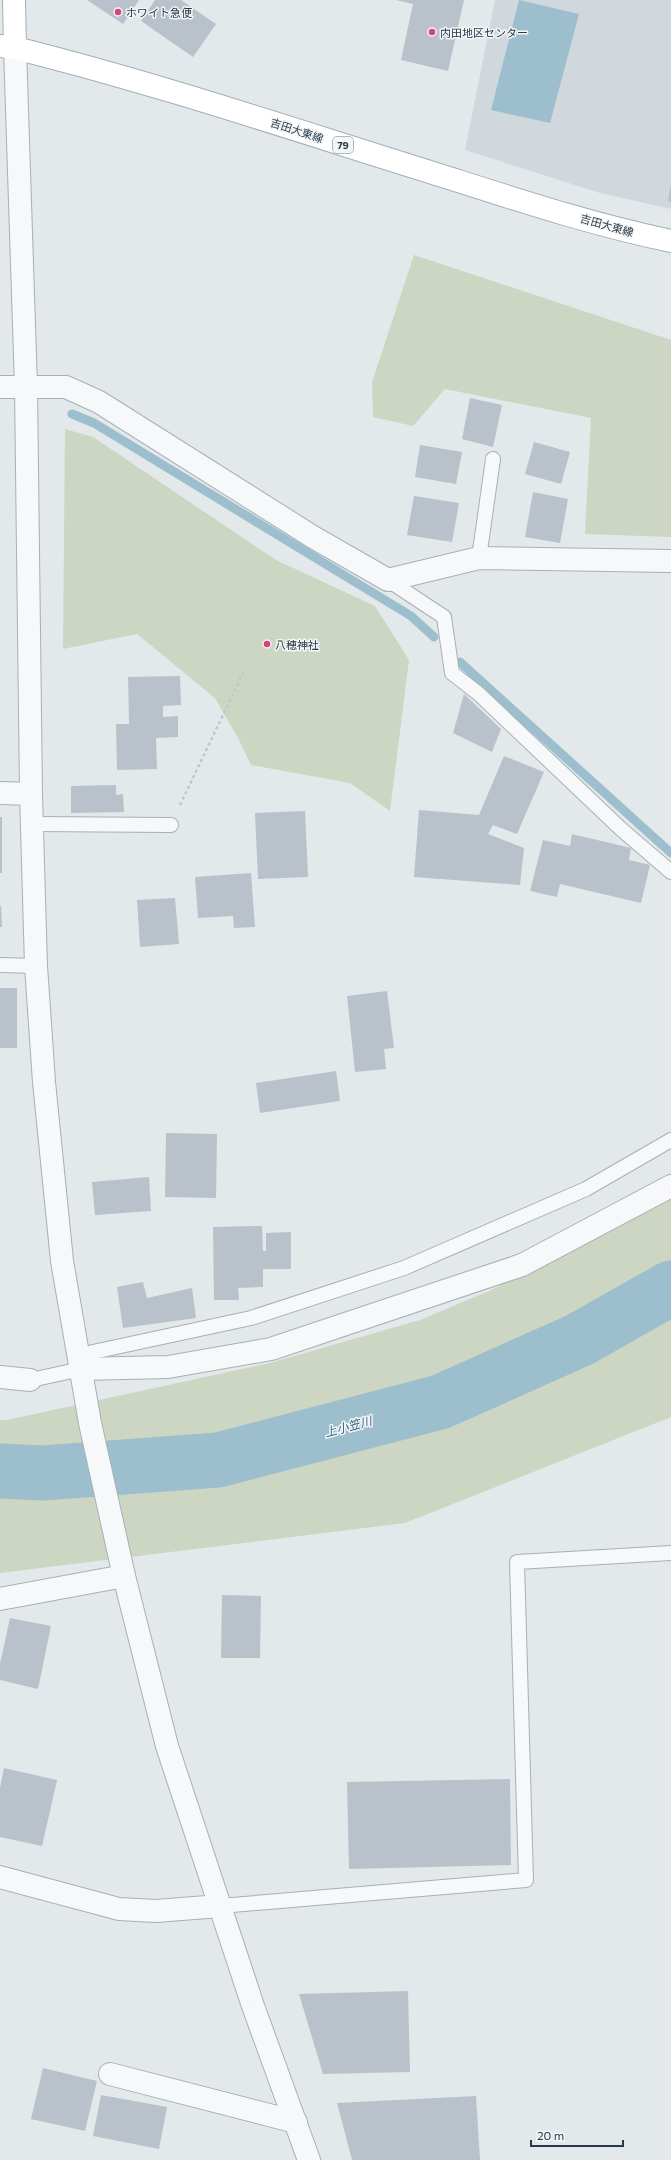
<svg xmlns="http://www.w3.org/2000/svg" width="671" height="2160" font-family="Commissioner,'Noto Sans JP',sans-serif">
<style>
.built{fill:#d0d8de}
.green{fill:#ccd6c3}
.water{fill:#9cbecd}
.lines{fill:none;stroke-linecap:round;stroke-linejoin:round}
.stream{stroke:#9cbecd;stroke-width:9}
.river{stroke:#9cbecd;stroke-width:55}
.building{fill:#b9c2ca}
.service-casing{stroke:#a7b0b6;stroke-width:16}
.minor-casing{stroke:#a7b0b6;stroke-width:24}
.tertiary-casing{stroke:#a7b0b6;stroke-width:24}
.secondary-casing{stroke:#a7b0b6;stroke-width:24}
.primary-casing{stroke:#a1afb8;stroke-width:24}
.path{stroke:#c1c6ca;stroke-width:2.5;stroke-dasharray:3 3;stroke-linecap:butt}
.service{stroke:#f6f8f9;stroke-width:14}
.minor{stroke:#f6f8f9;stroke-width:22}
.tertiary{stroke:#f6f8f9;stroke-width:22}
.secondary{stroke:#fff;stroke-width:22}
.primary{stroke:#fff;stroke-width:22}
.poi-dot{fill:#d54378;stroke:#f3f6f8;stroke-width:1.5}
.labels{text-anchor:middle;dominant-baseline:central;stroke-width:3;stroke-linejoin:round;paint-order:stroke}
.shield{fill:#f3f6f8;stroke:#66727b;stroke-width:1}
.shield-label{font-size:10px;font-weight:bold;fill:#293945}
.poi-label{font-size:11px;fill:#293945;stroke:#f3f6f8;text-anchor:start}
.street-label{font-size:11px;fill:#293945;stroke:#f3f6f8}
.water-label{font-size:12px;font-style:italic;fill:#31627b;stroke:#f3f6f8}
</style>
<rect width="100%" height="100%" fill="#e3e8eb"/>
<path class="built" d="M495,0h176v209l-71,-16 -135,-43z"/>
<g class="green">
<path d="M414,255l257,85v197l-86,-3 6,-116 -146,-29 -32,37 -40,-9 -1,-35z"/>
<path d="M65,429l28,8 183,123 99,46 34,54 -19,151 -40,-28 -99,-18 -12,-25 -24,-42 -78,-64 -74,15z"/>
<path d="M671,1197v220l-266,106 -405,50v-153h7l263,-57 150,-43 69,-29z"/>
</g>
<path class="water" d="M519,0l60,14 -29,109 -59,-13z"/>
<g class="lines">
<g class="stream">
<path d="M72,414l22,9 317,193 23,21"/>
<path d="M460,662l211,191"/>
</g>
<path class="river" d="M0,1471l43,2 175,-13 222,-58 139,-62 92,-52"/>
</g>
<g class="building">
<path d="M87,0h52l-16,24z"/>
<path d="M155,0h26l35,24 -23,33 -52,-36z"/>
<path d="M396,0h68l-16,71 -47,-11 12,-56z"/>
<path d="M670,188h1v14l-3,-1z"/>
<path d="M470,398l32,7 -9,42 -31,-8z"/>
<path d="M534,442l36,10 -9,32 -36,-10z"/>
<path d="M420,445l42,7 -6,32 -41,-7z"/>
<path d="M533,492l35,7 -8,44 -35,-6z"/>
<path d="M414,496l45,7 -7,39 -45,-7z"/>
<path d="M180,676l1,29 -18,1v11l15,-1v21l-22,1 1,31 -40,1 -1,-46h13l-1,-47z"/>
<path d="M464,694l37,35 -9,23 -39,-19z"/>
<path d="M504,756l40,16 -27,62 -24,-9 -5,9 36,14 -4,37 -106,-8 5,-67 60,5z"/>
<path d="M116,785v10l7,-1 1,18 -53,1v-27z"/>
<path d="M305,811l3,66 -50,2 -3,-66z"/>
<rect x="0" y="817" width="2" height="56"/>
<path d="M572,834l59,14 -2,12 21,5 -9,38 -81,-19 -3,13 -27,-6 13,-51 27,6z"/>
<path d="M251,873l4,54 -21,1 -1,-12 -35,2 -3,-41z"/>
<path d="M175,898l4,46 -39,3 -3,-47z"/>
<path d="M0,906h1l1,21h-2z"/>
<rect x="0" y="988" width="17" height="60"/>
<path d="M387,991l7,57 -10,1 2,20 -31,3 -8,-76z"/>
<path d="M336,1071l4,30 -80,12 -4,-30z"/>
<path d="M166,1133l51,1 -1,64 -51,-1z"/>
<path d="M149,1177l2,34 -56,4 -3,-33z"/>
<path d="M262,1226l1,25h3v-18l25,-1v37h-28v18l-25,1 1,12h-25l-1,-73z"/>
<path d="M143,1282l4,16 45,-10 4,30 -73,10 -6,-41z"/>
<path d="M222,1595l39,1 -1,62h-39z"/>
<path d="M10,1618l41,8 -13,63 -38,-9v-16z"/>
<path d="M4,1768l53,12 -15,66 -42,-9v-49z"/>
<path d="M510,1779l1,86 -162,4 -2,-87z"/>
<path d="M408,1991l2,81 -87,2 -24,-80z"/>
<path d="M43,2068l54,13 -12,50 -54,-12z"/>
<path d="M101,2095l66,12 -8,42 -66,-13z"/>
<path d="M476,2096l4,64h-128l-15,-57z"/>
</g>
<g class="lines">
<g class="service-casing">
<g id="service">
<path d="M479,558l14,-99"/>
<path d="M388,580l56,37 8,56 27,21 142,135 50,43"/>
<path d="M33,824l138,1"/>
<path d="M0,965l36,1"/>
<path d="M79,1355l172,-37 153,-50 182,-79 85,-49"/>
<path d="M22,1382l59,-13"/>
<path d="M220,1906l306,-26 -9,-318 154,-9"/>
</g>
</g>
<g class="minor-casing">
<g id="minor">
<path d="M0,387h66l33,15 214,135 75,43 91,-22 192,3"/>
<path d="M0,793l31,1"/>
<path d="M81,1369l87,-2 103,-18 251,-84 149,-79"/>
<path d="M0,1377l30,3"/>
<path d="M0,1599l124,-23"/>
<path d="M0,1877l119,32 37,2 64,-5"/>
<path d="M110,2074l186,48"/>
</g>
</g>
<g class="tertiary-casing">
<path id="tertiary" d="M15,48l11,339 5,407 5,172 8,116 18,179 28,162 34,153 43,170 86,260 56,154"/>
</g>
<g class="secondary-casing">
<path id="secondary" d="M0,46l15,2"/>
</g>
<g class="primary-casing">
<path id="primary" d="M14,0l1,48c140,35 277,81 415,124 79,25 159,52 241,69"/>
</g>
<path class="path" d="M180,805l63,-132"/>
<use href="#service" class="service"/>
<use href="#minor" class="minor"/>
<use href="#tertiary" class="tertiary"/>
<use href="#secondary" class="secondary"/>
<use href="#primary" class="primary"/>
</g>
<g class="poi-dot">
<circle cx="118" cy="12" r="4"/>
<circle cx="432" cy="32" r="4"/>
<circle cx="267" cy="644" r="4"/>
</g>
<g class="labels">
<rect class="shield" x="333" y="137" width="20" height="16" rx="3"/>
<g class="shield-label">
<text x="343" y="145">79</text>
</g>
<g class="poi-label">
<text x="126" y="12">ホワイト急便</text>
<text x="440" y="32">内田地区センター</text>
<text x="275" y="644">八穂神社</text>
</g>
<g class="street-label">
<text transform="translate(297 130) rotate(18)">吉田大東線</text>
<text transform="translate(607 225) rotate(16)">吉田大東線</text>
</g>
<g class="water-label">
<text transform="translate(348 1426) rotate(-15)">上小笠川</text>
</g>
</g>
<path d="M531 2140v6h92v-6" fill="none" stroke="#293945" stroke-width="2"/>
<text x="537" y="2140" font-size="12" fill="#293945" stroke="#f3f6f8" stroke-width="3" paint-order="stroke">20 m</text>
</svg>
